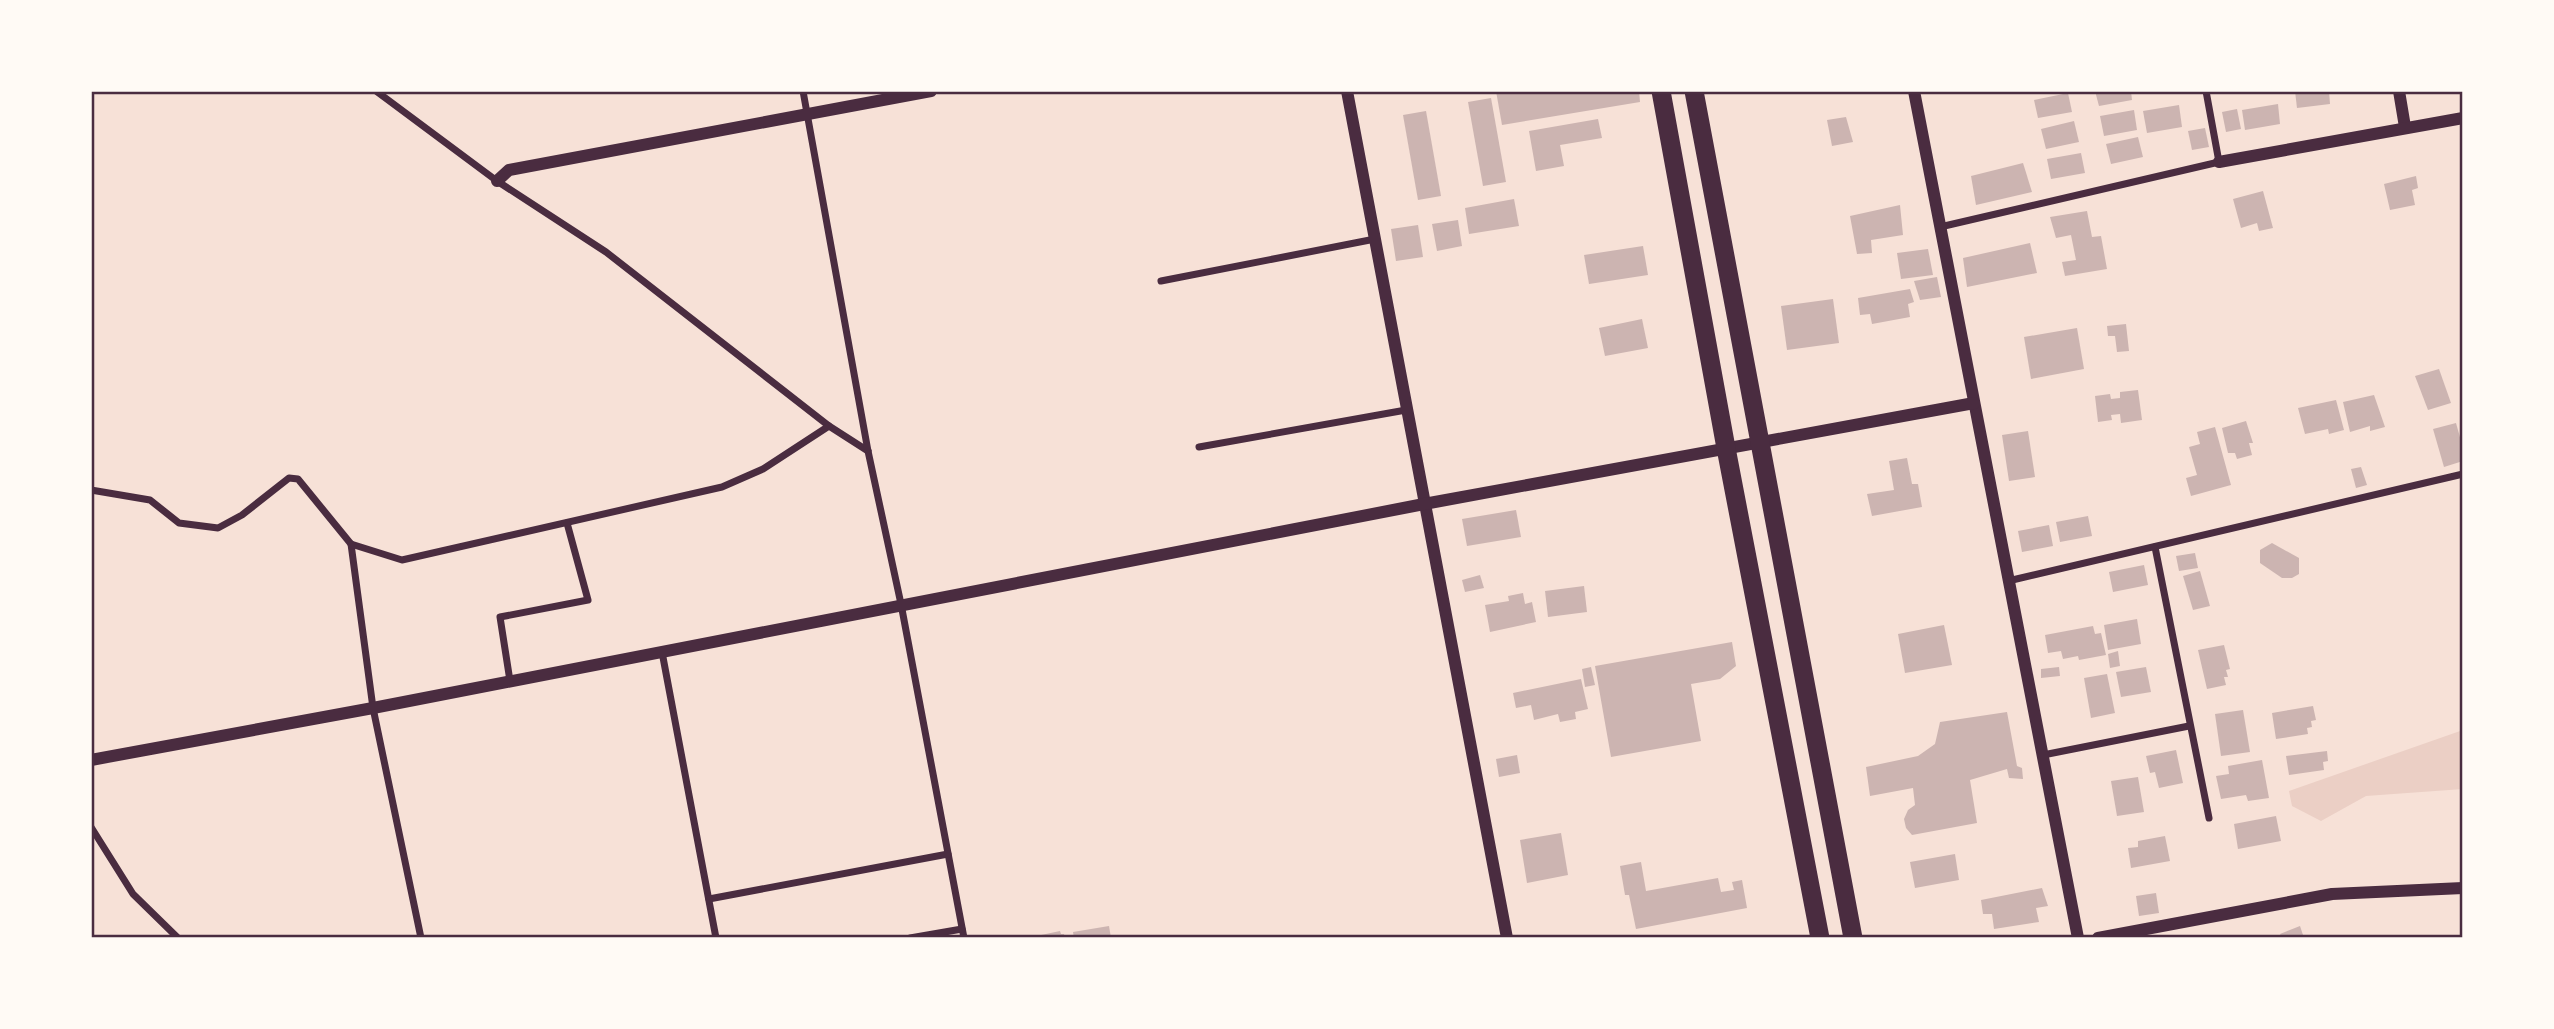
<svg xmlns="http://www.w3.org/2000/svg" width="2554" height="1029" font-family="'Archivo Narrow',sans-serif">
<style>
.green{fill:#ebcfc5}
.building{fill:#ccb4b1}
.lines{fill:none;stroke-linecap:round;stroke-linejoin:round}
.minor{stroke:#4a2c40;stroke-width:7}
.tertiary{stroke:#4a2c40;stroke-width:12}
.trunk{stroke:#4a2c40;stroke-width:19}
.neatline{fill:none;stroke:#4a2c40;stroke-width:2.5}
</style>
<rect width="100%" height="100%" fill="#f7e1d7"/>
<path class="green" d="M2463,730v59l-97,7 -45,25 -29,-15 -3,-15z"/>
<g class="building">
<path d="M1496,91h143l1,11 -138,23z"/>
<path d="M2095,91h36l1,9 -33,6z"/>
<path d="M2295,91h34l1,13 -33,4z"/>
<path d="M2068,93l4,19 -34,6 -4,-18z"/>
<path d="M1491,98l15,84 -23,4 -15,-84z"/>
<path d="M2278,104l2,20 -35,6 -3,-20z"/>
<path d="M2179,105l3,22 -35,6 -4,-22z"/>
<path d="M2237,109l4,20 -15,3 -4,-20z"/>
<path d="M2134,110l3,20 -33,6 -4,-20z"/>
<path d="M1426,111l15,85 -23,4 -15,-85z"/>
<path d="M1846,117l7,25 -21,4 -5,-26z"/>
<path d="M1598,119l4,19 -42,7 4,21 -28,5 -7,-40z"/>
<path d="M2074,121l5,21 -33,7 -5,-20z"/>
<path d="M2205,128l4,19 -17,3 -4,-19z"/>
<path d="M2138,137l5,20 -32,7 -5,-20z"/>
<path d="M2081,153l4,20 -34,6 -4,-20z"/>
<path d="M2023,163l9,29 -56,13 -5,-29z"/>
<path d="M2416,176l2,12 -6,2 3,15 -25,5 -6,-26z"/>
<path d="M2263,191l10,37 -14,3 -2,-8 -16,5 -8,-29z"/>
<path d="M1514,199l5,27 -50,8 -4,-26z"/>
<path d="M1900,205l3,30 -32,5 1,13 -15,1 -7,-38z"/>
<path d="M2087,211l5,26 9,-1 6,33 -42,7 -3,-14 14,-2 -5,-25 -15,3 -6,-21z"/>
<path d="M1458,220l4,26 -25,5 -5,-27z"/>
<path d="M1418,225l5,32 -27,4 -5,-32z"/>
<path d="M2030,243l7,30 -70,14 -4,-29z"/>
<path d="M1643,246l5,29 -59,9 -5,-29z"/>
<path d="M1928,249l5,26 -32,4 -4,-26z"/>
<path d="M1937,277l4,20 -21,3 -6,-19z"/>
<path d="M1910,289l4,13 -6,2 2,13 -38,7 -2,-10 -10,1 -2,-17z"/>
<path d="M1833,299l6,44 -52,7 -6,-44z"/>
<path d="M1642,319l6,29 -43,8 -6,-28z"/>
<path d="M2126,324l3,27 -12,1 -2,-16h-7l-1,-10z"/>
<path d="M2077,328l7,41 -53,10 -7,-42z"/>
<path d="M2439,369l12,34 -23,7 -13,-34z"/>
<path d="M2138,390l4,30 -21,3 -1,-9 -9,1 1,5 -14,2 -3,-26 15,-2 1,5 9,-1v-6z"/>
<path d="M2374,395l11,32 -15,4v-5l-20,6 -7,-30z"/>
<path d="M2336,400l8,30 -15,4 -1,-5 -23,5 -7,-26z"/>
<path d="M2246,421l7,22h-4l3,12 -15,4 -2,-6h-7l-6,-25z"/>
<path d="M2456,423l7,25v13l-19,6 -11,-38z"/>
<path d="M2215,427l16,58 -40,11 -5,-18 11,-3 -8,-28 11,-3 -3,-12z"/>
<path d="M2028,431l7,46 -26,4 -7,-46z"/>
<path d="M1907,458l5,26h6l4,23 -50,9 -5,-22 27,-4 -5,-29z"/>
<path d="M2361,467l6,18 -11,3 -5,-19z"/>
<path d="M1516,510l5,27 -54,9 -5,-27z"/>
<path d="M2088,516l4,20 -32,6 -4,-20z"/>
<path d="M2049,525l4,21 -31,6 -4,-21z"/>
<path d="M2272,543l27,15v16l-7,4h-10l-22,-15v-13z"/>
<path d="M2195,553l3,15 -19,3 -3,-15z"/>
<path d="M2144,565l4,20 -35,7 -4,-20z"/>
<path d="M2200,571l10,35 -17,4 -10,-34z"/>
<path d="M1480,575l4,13 -19,4 -3,-12z"/>
<path d="M1584,586l3,26 -39,5 -3,-26z"/>
<path d="M1523,593l2,11 7,-2 4,20 -46,10 -5,-27 24,-4 -1,-5z"/>
<path d="M2137,619l4,25 -33,6 -4,-25z"/>
<path d="M1944,625l8,40 -47,8 -7,-39z"/>
<path d="M2093,626l2,8 6,-1 5,22 -27,5 -1,-4 -15,3 -2,-8 -13,2 -3,-18z"/>
<path d="M1732,642l4,24 -16,13 -29,5 10,57 -90,16 -16,-91z"/>
<path d="M2224,645l6,24 -4,1 2,7h-4l2,8 -19,4 -9,-39z"/>
<path d="M2118,651l2,15 -10,2 -2,-14z"/>
<path d="M1591,667l4,18 -10,2 -3,-18z"/>
<path d="M2059,667l1,9 -19,2v-9z"/>
<path d="M2146,667l5,25 -30,5 -5,-25z"/>
<path d="M2107,674l8,39 -24,5 -7,-40z"/>
<path d="M1581,679l7,30 -13,3 1,7 -16,3 -2,-8 -24,6 -3,-15 -15,3 -3,-15z"/>
<path d="M2313,706l3,14 -5,1 1,6 -5,1 1,6 -32,5 -4,-26z"/>
<path d="M2243,710l7,42 -29,4 -6,-42z"/>
<path d="M2007,712l10,54 5,2 1,11 -14,-1 -2,-9 -37,11 7,43 -65,12 -6,-7 -2,-9 4,-9 7,-5 -2,-17 -43,8 -4,-29 52,-11 17,-12 5,-22z"/>
<path d="M2176,750l7,33 -24,5 -4,-16 -5,1 -4,-17z"/>
<path d="M2327,751l1,10 -5,1 1,8 -35,5 -3,-19z"/>
<path d="M1517,755l3,18 -21,4 -3,-18z"/>
<path d="M2262,760l7,38 -21,3 -2,-6 -25,4 -5,-23 13,-2 -1,-8z"/>
<path d="M2138,777l6,35 -27,4 -6,-35z"/>
<path d="M2276,816l5,25 -43,8 -4,-25z"/>
<path d="M1561,833l7,42 -41,8 -7,-43z"/>
<path d="M2165,836l5,25 -39,7 -3,-20 10,-1v-6z"/>
<path d="M1955,854l4,26 -44,8 -5,-26z"/>
<path d="M1641,862l5,29 72,-13 3,14 13,-2 -2,-8 10,-2 5,28 -111,21 -7,-34h-4l-5,-29z"/>
<path d="M2042,888l6,18 -12,2 3,14 -45,7 -2,-15h-9l-2,-14z"/>
<path d="M2156,893l3,20 -20,3 -3,-20z"/>
<path d="M1109,926l2,12h-37l-1,-6z"/>
<path d="M2300,926l4,12h-22l-2,-4z"/>
<path d="M1060,931l1,3h3l1,4h-38z"/>
</g>
<g class="lines">
<g class="minor">
<path d="M376,91l121,90 109,71 223,174 39,25"/>
<path d="M803,91l65,360 33,153 63,334"/>
<path d="M1940,227l279,-65 -13,-71"/>
<path d="M1161,281l214,-42"/>
<path d="M1199,447l207,-37"/>
<path d="M91,490l59,10 29,23 39,5 24,-13 47,-37 9,1 53,65 51,16 320,-73 41,-18 66,-43"/>
<path d="M351,544l22,164 48,230"/>
<path d="M2155,547l54,271"/>
<path d="M2008,581l455,-107"/>
<path d="M662,652l54,286"/>
<path d="M510,681l-10,-64 88,-17 -21,-77"/>
<path d="M2043,755l146,-29"/>
<path d="M91,827l42,67 45,44"/>
<path d="M709,899l239,-45"/>
<path d="M910,938l52,-9"/>
</g>
<g class="tertiary">
<path d="M1347,91l160,847"/>
<path d="M1914,91l164,847"/>
<path d="M2399,91l6,36"/>
<path d="M2219,162l244,-44"/>
<path d="M497,181l12,-11 422,-79"/>
<path d="M91,760l282,-52 1051,-204 550,-101"/>
<path d="M2098,938l234,-44 131,-6"/>
</g>
<g class="trunk">
<path d="M1661,91l65,357 94,490"/>
<path d="M1694,91l159,847"/>
</g>
</g>
<rect width="2554" height="1029" fill="none" stroke="#fffaf5" stroke-width="186"/>
<rect x="93" y="93" width="2368" height="843" class="neatline"/>
</svg>
